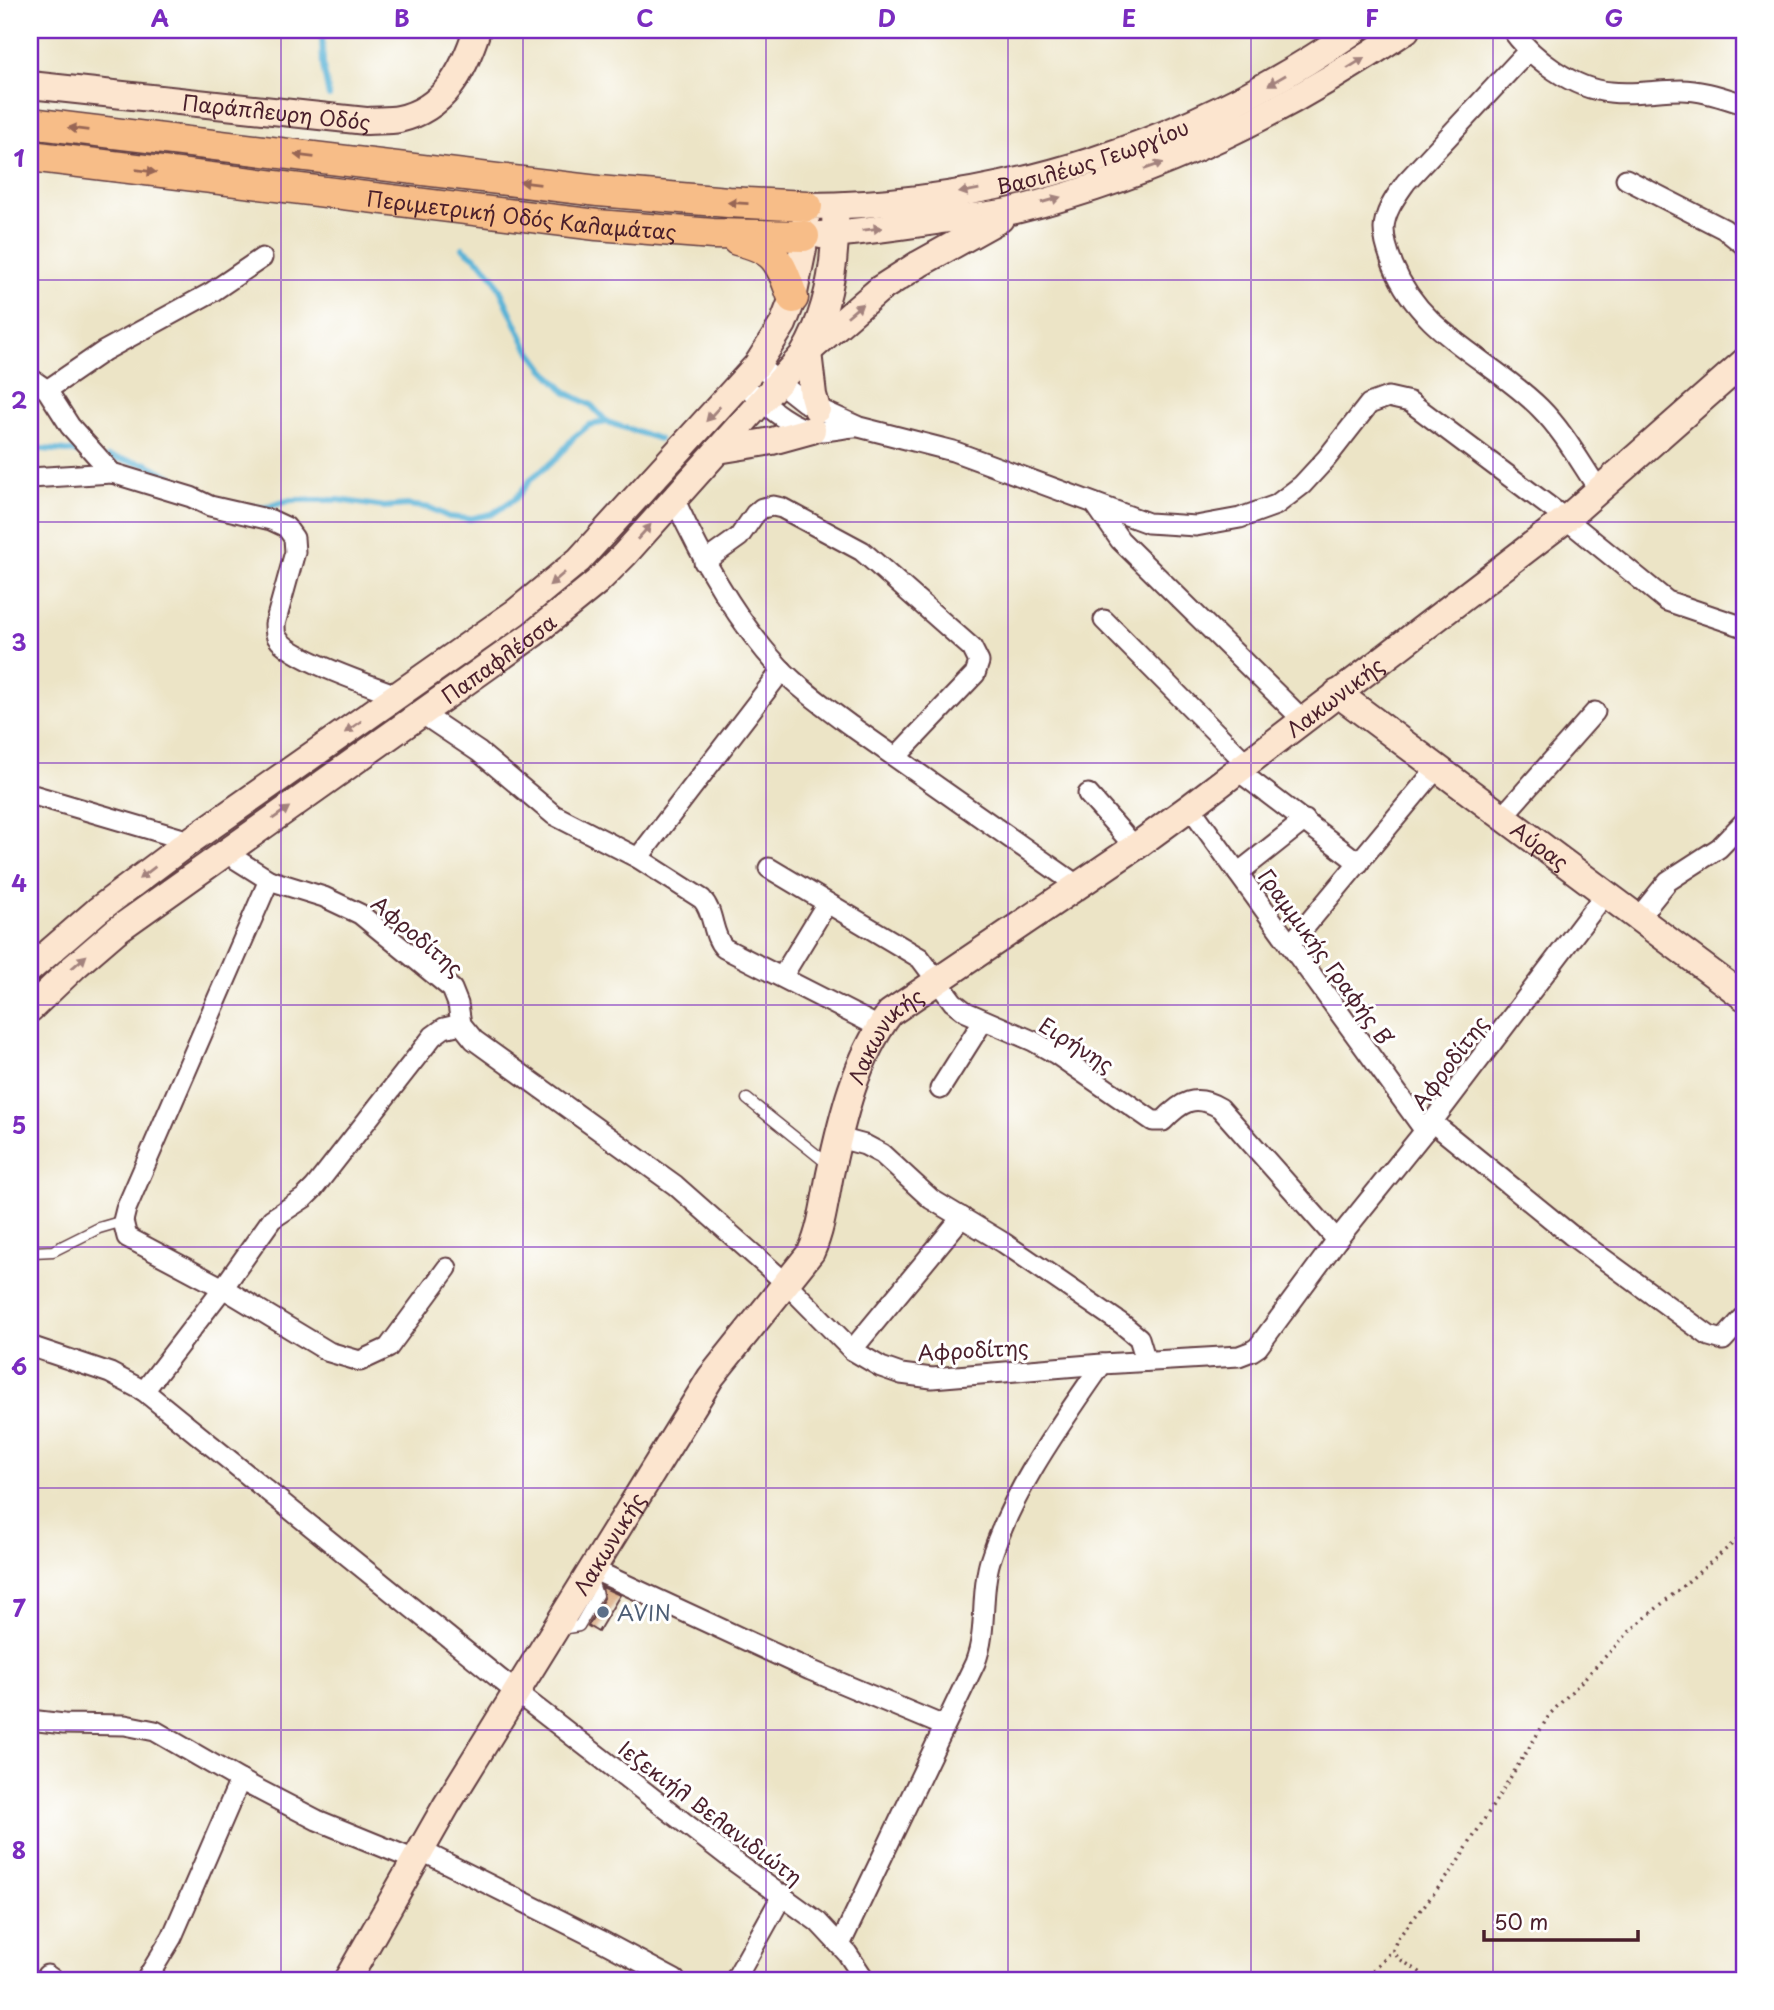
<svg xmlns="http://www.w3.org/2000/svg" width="1774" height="2010" font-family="'Playpen Sans',sans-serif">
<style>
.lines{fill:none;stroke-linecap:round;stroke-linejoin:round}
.stream{stroke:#59b2d6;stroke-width:6}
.building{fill:#d39b6b}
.lane-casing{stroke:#623d42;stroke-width:13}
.street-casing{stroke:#623d42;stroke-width:23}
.secondary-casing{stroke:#623d42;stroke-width:30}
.primary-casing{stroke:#623d42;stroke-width:33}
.path{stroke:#623d42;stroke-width:3.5;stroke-dasharray:2 5;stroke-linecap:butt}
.lane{stroke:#fff;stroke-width:10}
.street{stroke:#fff;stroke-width:19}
.secondary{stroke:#fce5cf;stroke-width:26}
.primary{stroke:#f7bd88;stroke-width:30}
.oneway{fill:#a3827d}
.oneway2{fill:#986655}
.grid{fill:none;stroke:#7b2cbf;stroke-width:2;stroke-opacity:0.55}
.service-dot{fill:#5c6f8a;stroke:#fff;stroke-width:2.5}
.labels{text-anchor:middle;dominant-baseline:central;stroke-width:6;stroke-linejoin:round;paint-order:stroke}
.street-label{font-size:21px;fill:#4a1f2b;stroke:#fff}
.service-label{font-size:21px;fill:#4e5e75;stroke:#fff;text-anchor:start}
.neatline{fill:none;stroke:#7b2cbf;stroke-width:2.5}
.grid-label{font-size:23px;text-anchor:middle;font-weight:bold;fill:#7b2cbf}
</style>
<rect width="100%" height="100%" fill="#fff"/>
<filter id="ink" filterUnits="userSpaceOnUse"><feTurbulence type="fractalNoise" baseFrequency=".0143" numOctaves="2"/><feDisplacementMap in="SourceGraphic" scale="14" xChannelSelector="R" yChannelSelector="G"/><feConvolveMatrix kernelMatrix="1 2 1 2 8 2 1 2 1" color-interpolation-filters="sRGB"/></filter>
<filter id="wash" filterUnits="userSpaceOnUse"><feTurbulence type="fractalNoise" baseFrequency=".00686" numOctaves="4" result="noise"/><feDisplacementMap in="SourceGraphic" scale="28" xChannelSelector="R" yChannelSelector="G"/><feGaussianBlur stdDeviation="1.57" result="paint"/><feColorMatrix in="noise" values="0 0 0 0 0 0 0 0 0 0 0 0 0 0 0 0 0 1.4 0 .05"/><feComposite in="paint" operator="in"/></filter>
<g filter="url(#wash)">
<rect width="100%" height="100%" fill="#ece4c6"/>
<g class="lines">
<g class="stream">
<path d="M322,30l1,36 6,30"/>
<path d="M463,248l18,14 14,17 31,66 17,23 24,25 24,12 16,17 52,17"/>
<path d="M30,448l49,4"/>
<path d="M108,457l39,7 51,27"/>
<path d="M251,507l13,1 27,-8h48l45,7 23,-2 23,3 19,9 20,2 23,-5 24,-16 16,-20 25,-20 16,-20 16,-13 18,-3"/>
</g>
</g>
<g id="blocks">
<path class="building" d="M602,1587l18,8 -22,37 -10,-6 16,-28z"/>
</g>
</g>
<g filter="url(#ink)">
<use href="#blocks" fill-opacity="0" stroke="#623d42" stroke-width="2"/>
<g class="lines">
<g class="lane-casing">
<g id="lane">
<path d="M747,1099l81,65"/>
<path d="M33,1252l20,-1 46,-23 24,-7"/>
<path d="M561,1629l18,-3 18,-31 -6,-18"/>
</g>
</g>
<g class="street-casing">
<g id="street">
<path d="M1512,30c21,29 61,59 98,62 24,3 47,-2 71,-2 21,0 43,8 63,14"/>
<path d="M1529,50l-123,132c-9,13 -22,30 -22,47 0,12 5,26 9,36 28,70 97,93 147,143 24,24 40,54 59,82"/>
<path d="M1626,179l98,50 20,16"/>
<path d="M757,365l47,37 55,25 94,24 195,72 48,3 44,-8 36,-13 26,-20 24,-26 43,-55 19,-7 22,5 156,117 101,82 77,26"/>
<path d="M30,378l17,12 23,36 42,47 79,24 19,9 61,14 15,7 8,11 1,14 -20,72c0,0 0,10 1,11 8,22 97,51 121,60"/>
<path d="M47,390l57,-39 108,-59 50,-34"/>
<path d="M753,393c17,16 39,35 62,38 12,1 27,-3 39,-4"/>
<path d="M30,478l82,-5"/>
<path d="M674,498c27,60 61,121 106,170 21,22 47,40 71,58l226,159"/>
<path d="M1095,504l25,36 183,180"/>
<path d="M704,562l35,-25 16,-23 7,-6 11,-2 9,2 80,43 110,97 7,14 -4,12 -79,83"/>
<path d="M1104,620l142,143"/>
<path d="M421,713l58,39 75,63 84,43 64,41c13,14 9,35 22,49l155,79"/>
<path d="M1237,770l122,93"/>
<path d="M30,794l160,47"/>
<path d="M1088,794l47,53"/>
<path d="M1190,807l235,324"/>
<path d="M1502,817l93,-105"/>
<path d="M226,853l43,27 55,17 36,17 92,75 6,15 3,20 13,16 201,145 112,99 65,66 29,17 20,7 31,4 170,-14 137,-8 13,-5 6,-4 79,-107 95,-118 173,-228"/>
<path d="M638,858l144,-188"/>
<path d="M769,868l151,90 33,44 13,10 67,29 23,13 97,67h10c18,-19 32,-28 57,-13l117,132"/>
<path d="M1238,873l67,-53"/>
<path d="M269,880l-143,329 -3,12 4,16 96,51 106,64 31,9 28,-13 59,-80"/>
<path d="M1638,918l30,-37 51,-33 25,-26"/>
<path d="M1290,945l147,-177"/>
<path d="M782,977l45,-74"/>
<path d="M940,1089l43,-68"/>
<path d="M1432,1122l139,113 138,101 14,4 21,-23"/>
<path d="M839,1138l26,7 17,9 49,45 73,44 118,81 17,14 7,23"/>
<path d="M30,1346l80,27 34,18 372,301 219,170 83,60 29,31 18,27"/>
<path d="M852,1350l110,-133"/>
<path d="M144,1391l79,-103 49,-69 32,-21 10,-10 119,-152 11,-8 17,-4"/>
<path d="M592,1569l218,101 134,56"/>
<path d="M30,1720l34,4 61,1 30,6 85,49 77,40 98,40"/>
<path d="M420,1850l180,90 75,40"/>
<path d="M840,1945l135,-282c13,-33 5,-69 15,-102 23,-72 70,-136 112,-197"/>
<path d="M47,1975l7,5"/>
<path d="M146,1980l26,-43 68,-157"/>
<path d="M735,1980l48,-86"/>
</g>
</g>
<g class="secondary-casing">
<g id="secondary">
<path id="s1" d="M30,85l336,36c11,-1 23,0 33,-2 46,-10 65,-49 78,-89"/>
<path d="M820,235c41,-3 81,-9 122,-15 24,-3 50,-4 74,-10 144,-36 268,-97 390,-180"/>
<path d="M813,347l67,-58 39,-25 81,-45"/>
<path d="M808,352l5,43 4,14"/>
<path d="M718,450l54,-9 40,-11"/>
<path id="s2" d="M1337,693l407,304"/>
<path id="s3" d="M30,969l68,-59 85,-64 333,-234 63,-52 178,-195 26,-41 10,-26 10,-49 4,-43c198,-1 386,-63 548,-176"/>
<path id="s4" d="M30,1009l44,-42 43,-37 416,-296 64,-52 27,-27 179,-200c27,-45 34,-98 32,-149"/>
<path id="s5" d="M347,1980l99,-174 265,-429 100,-125c11,-24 14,-53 19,-78 12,-56 26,-116 60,-161l245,-166 55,-40 376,-288 178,-157"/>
</g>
</g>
<g class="primary-casing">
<g id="primary">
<path d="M30,123l568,68 130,11 79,4"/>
<path id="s6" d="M30,156l567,69 116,9 91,2"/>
<path d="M737,240c40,9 43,22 56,58"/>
</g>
</g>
<g class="path">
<path d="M1363,1980l30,-30"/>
<path d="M1432,1980l-34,-22 -5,-8 4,-11 55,-68 98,-157 81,-84 113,-96"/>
</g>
<use href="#lane" class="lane"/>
<use href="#street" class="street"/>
<use href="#secondary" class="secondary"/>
<use href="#primary" class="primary"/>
</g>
<defs><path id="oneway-solid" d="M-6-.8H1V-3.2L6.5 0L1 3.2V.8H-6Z" transform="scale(1.75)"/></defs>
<g class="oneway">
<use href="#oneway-solid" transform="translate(1356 63) rotate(-32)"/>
<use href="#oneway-solid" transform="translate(1277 80) rotate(150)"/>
<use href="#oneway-solid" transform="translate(1154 166) rotate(-19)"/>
<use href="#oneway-solid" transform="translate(969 191) rotate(170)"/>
<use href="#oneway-solid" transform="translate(1051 200) rotate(-16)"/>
<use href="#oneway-solid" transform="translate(872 229) rotate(-7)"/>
<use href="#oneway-solid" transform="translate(855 310) rotate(-40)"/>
<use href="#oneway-solid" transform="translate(713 414) rotate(133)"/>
<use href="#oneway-solid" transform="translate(644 532) rotate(-48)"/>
<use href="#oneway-solid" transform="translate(557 579) rotate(140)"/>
<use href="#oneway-solid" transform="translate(353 727) rotate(145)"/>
<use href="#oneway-solid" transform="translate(281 813) rotate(-35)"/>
<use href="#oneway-solid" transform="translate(147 873) rotate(143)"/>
<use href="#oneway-solid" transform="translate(79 962) rotate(-41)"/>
</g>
<g class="oneway2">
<use href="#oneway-solid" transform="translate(78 129) rotate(-173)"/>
<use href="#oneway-solid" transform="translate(304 156) rotate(-173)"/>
<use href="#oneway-solid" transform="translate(146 171) rotate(7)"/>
<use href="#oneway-solid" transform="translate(530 183) rotate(-173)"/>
<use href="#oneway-solid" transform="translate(738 203) rotate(-177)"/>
</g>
</g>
<path class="grid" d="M281,30v1950M523,30v1950M766,30v1950M1008,30v1950M1251,30v1950M1493,30v1950M30,280h1714M30,522h1714M30,763h1714M30,1005h1714M30,1247h1714M30,1488h1714M30,1730h1714"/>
<circle class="service-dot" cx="603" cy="1612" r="7"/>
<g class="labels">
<g class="street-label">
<text stroke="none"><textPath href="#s1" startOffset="248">Παράπλευρη Οδός</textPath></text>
<text stroke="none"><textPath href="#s3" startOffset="1410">Βασιλέως Γεωργίου</textPath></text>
<text stroke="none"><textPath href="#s6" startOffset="495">Περιμετρική Οδός Καλαμάτας</textPath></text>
<text stroke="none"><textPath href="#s4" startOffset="586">Παπαφλέσσα</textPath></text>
<text stroke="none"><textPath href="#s5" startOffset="1664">Λακωνικής</textPath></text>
<text stroke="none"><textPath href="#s2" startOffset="254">Αύρας</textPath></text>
<text transform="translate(418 935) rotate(40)">Αφροδίτης</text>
<text transform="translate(1326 956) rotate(54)">Γραμμικής Γραφής Β΄</text>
<text stroke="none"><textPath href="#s5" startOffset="1097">Λακωνικής</textPath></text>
<text transform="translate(1077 1044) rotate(32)">Ειρήνης</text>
<text transform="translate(1449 1062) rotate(-53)">Αφροδίτης</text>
<text transform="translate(973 1349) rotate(-3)">Αφροδίτης</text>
<text stroke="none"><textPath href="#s5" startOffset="509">Λακωνικής</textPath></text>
<text transform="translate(711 1812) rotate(37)">Ιεζεκιήλ Βελανιδιώτη</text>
</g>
<g class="service-label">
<text x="617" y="1612">AVIN</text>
</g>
</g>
<rect width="1774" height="2010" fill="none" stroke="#fff" stroke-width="77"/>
<path d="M1484 1930v10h154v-10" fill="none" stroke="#4a1f2b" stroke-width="3.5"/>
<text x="1494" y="1930" font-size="21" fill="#4a1f2b" stroke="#ffffff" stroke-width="5" paint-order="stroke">50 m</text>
<rect x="38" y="38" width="1698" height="1934" class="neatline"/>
<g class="grid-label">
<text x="160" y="27">A</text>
<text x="402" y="27">B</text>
<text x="645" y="27">C</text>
<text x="887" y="27">D</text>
<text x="1129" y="27">E</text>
<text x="1372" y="27">F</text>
<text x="1614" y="27">G</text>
<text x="19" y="167">1</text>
<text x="19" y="409">2</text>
<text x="19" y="651">3</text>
<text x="19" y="892">4</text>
<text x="19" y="1134">5</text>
<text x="19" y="1375">6</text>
<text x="19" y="1617">7</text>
<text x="19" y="1859">8</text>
</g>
</svg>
